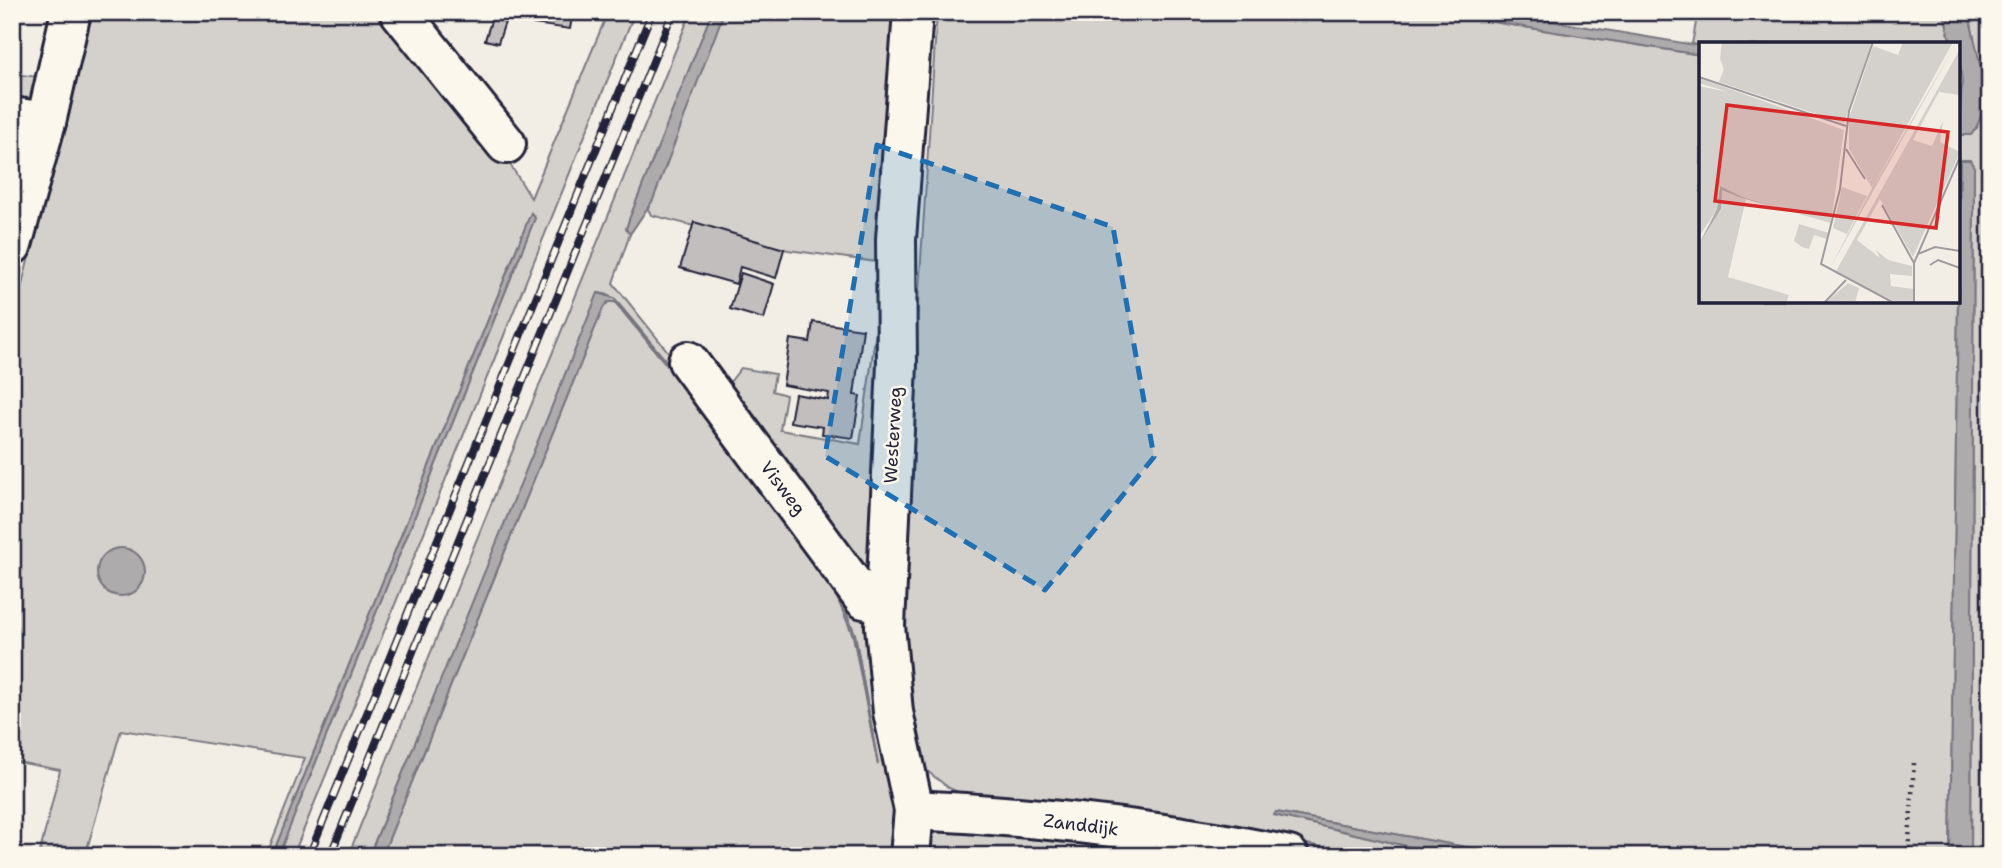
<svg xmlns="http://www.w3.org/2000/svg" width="2002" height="868" font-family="'Shantell Sans',sans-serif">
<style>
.green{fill:#d4d1cc;stroke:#7b7a84;stroke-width:2}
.water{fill:#aeabad;stroke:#76747f;stroke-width:2}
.building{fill:#c2bebe;stroke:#22223b;stroke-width:2}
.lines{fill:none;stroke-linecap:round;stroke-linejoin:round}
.minor-casing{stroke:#22223b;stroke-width:44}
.path{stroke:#22223b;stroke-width:4.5;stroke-dasharray:2 5;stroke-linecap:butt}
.minor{stroke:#fbf7ec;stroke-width:38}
.rail-casing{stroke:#22223b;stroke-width:8}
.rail{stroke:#fbf7ec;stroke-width:5;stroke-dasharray:16;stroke-linecap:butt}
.marked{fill:#1f6fb2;fill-opacity:0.2;stroke:#1f6fb2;stroke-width:5;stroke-dasharray:14 9;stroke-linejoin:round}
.labels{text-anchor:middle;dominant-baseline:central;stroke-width:5;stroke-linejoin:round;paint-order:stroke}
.street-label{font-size:18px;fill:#22223b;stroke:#fbf7ec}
.inset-road{fill:none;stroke:#9f9ca1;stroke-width:2}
.view{fill:#d62828;fill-opacity:0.15;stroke:#d62828;stroke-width:3.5}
.inset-edge{fill:none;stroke:#22223b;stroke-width:3.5}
</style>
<rect width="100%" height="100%" fill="#f2eee5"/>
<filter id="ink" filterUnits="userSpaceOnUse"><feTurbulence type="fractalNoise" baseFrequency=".0143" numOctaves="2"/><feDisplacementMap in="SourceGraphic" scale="14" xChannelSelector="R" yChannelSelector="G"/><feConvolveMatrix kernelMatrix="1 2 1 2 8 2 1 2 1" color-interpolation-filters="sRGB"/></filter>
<g filter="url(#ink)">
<g class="green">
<path d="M89,12h297l117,141 28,45 77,-186h27l-342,844h-15l257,-638 -4,-5 -259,643h-6l39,-98 -184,-28 -36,126h-46l21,-86 -48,-9v-435z"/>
<path d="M691,12h21l-82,205 -4,12 4,5 -17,49 105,131 152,210 28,164 1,68h-517l221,-548 5,-6h7l56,68 163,220 19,45 25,130 -23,-131 -19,-46 -163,-219 -64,-74 -10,-2 -230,563h-21z"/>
<path d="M724,12h175l-14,251 -97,-13 -137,-35 -4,-8z"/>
<path d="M937,12h493l271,43v246h257l-8,555h-436l-238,-44 -1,3 174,41h-112l-8,-7 -39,-9 -320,-43 -21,-9 -22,-17 -8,-17 -19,-98v-73z"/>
<path d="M1698,12h246l7,32 -250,2 -9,-2z"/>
<path d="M1969,12h21v844h-19l3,-688 -5,-8 -9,1 -2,107v-133l19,-7 6,-38z"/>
<path d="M12,74l28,3 -28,125z"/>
<path d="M878,316l7,6 -12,263 -146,-192 3,-11 11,-14 34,6 -3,17 14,4 -6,35 80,14z"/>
<path d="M946,827l277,29h-301l13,-23z"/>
</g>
<g class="water">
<path d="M712,12h12l-71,188 -23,34 -4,-5 4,-12z"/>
<path d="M1430,12h68l203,34v9z"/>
<path d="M1944,12h25c5,37 29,91 2,123h-13l4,-51 -4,-40h-7z"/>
<path d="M1960,160h10l4,7 -3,689h-21z"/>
<path d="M531,213l4,5 -257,638h-6z"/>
<path d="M598,293l16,5 59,71 163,219 19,46 23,131 -25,-130 -19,-45 -163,-220 -56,-68h-7l-5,6 -221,548h-13z"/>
<circle cx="121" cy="572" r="24"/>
<path d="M1276,812l238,44h-65l-175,-41z"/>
</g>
<g class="building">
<path d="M535,12h38l-3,17 -37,-5z"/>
<path d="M492,18l13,4 -7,21 -13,-3z"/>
<path d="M694,222l90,27 -8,29 -36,-11 -4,17 -56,-16z"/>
<path d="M741,273l33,11 -10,35 -34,-10z"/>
<path d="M813,322l50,7 -9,66 6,1 -7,42 -31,-4 1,-7 -33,-5 5,-28 33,6 1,-7 -46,-8 7,-46 20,3z"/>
</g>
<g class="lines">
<g class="minor-casing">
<g id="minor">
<path d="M400,12l106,132"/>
<path d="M12,117l34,5"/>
<path d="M12,245l34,-123 25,-110"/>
<path d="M688,361l176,238 21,4"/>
<path d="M914,810c125,6 252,21 375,46"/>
<path d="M910,856l4,-46 -21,-98 -8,-86 12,-262 -1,-125 17,-227"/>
</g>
</g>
<g class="path">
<path d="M1908,856l6,-93"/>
<path d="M1989,856l1,-51"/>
</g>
<use href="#minor" class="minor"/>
<g class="rail-casing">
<g id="rail">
<path d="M309,856l343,-844"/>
<path d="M330,856l343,-844"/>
</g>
</g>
<use href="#rail" class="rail"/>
</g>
</g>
<path class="marked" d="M877,145l236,82 41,230 -109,133 -220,-134z"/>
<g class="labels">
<g class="street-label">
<text transform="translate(893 435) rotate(-87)">Westerweg</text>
<text transform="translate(783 488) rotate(53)">Visweg</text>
<text transform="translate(1081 825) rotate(7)">Zanddijk</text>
</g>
</g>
<g transform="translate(1699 42)">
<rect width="261" height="261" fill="#f2eee5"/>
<path d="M23,0h150l-28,81 -125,-41 5,-13 -4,-10zM204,0h50l-80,145 84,-145 -128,228 43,-82 -23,-39v-31l24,-72 25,9zM261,7v46l-21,-3 -26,48 19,6 11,-25 -3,21 20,10 -47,105 -33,-58 -23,41 23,18 -4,-8 12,10 24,6v10l-22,-2 1,12 22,3v14h-15l-63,-30zM0,36l145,52 -13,93 -85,-24 -18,78 61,18 -3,8h-87v-59l22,-35v-19l5,-1 -7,-2 -2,22 -18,28v-151l29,6 -29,-9zM143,145l25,9 -20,38 -14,-6zM100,182l30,9 -2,6 -13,-4 -5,14 -7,-2 -8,-6zM149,241l11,5 -4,15h-30z" fill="#d4d1cc"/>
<path d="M21,144l22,11 48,15 -51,-15 -17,-7 -1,19 -22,35 18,-35z" fill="#aeabad"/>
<path class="inset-road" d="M174,0l-24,69 -9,78 -19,75 73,39M0,35l147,49M147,107l19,30M183,163l32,58M219,212l17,-7 25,4M231,223l8,-5 22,8M125,261l22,-23M215,261v-40l46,-106"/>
<path class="view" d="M28,63l221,27 -12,96 -221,-27z"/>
<rect width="261" height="261" class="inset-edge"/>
</g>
<rect width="2002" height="868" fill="none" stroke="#fbf7ec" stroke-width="42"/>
<rect x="21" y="21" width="1960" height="826" fill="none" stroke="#22223b" stroke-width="2.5" filter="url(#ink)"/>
</svg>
